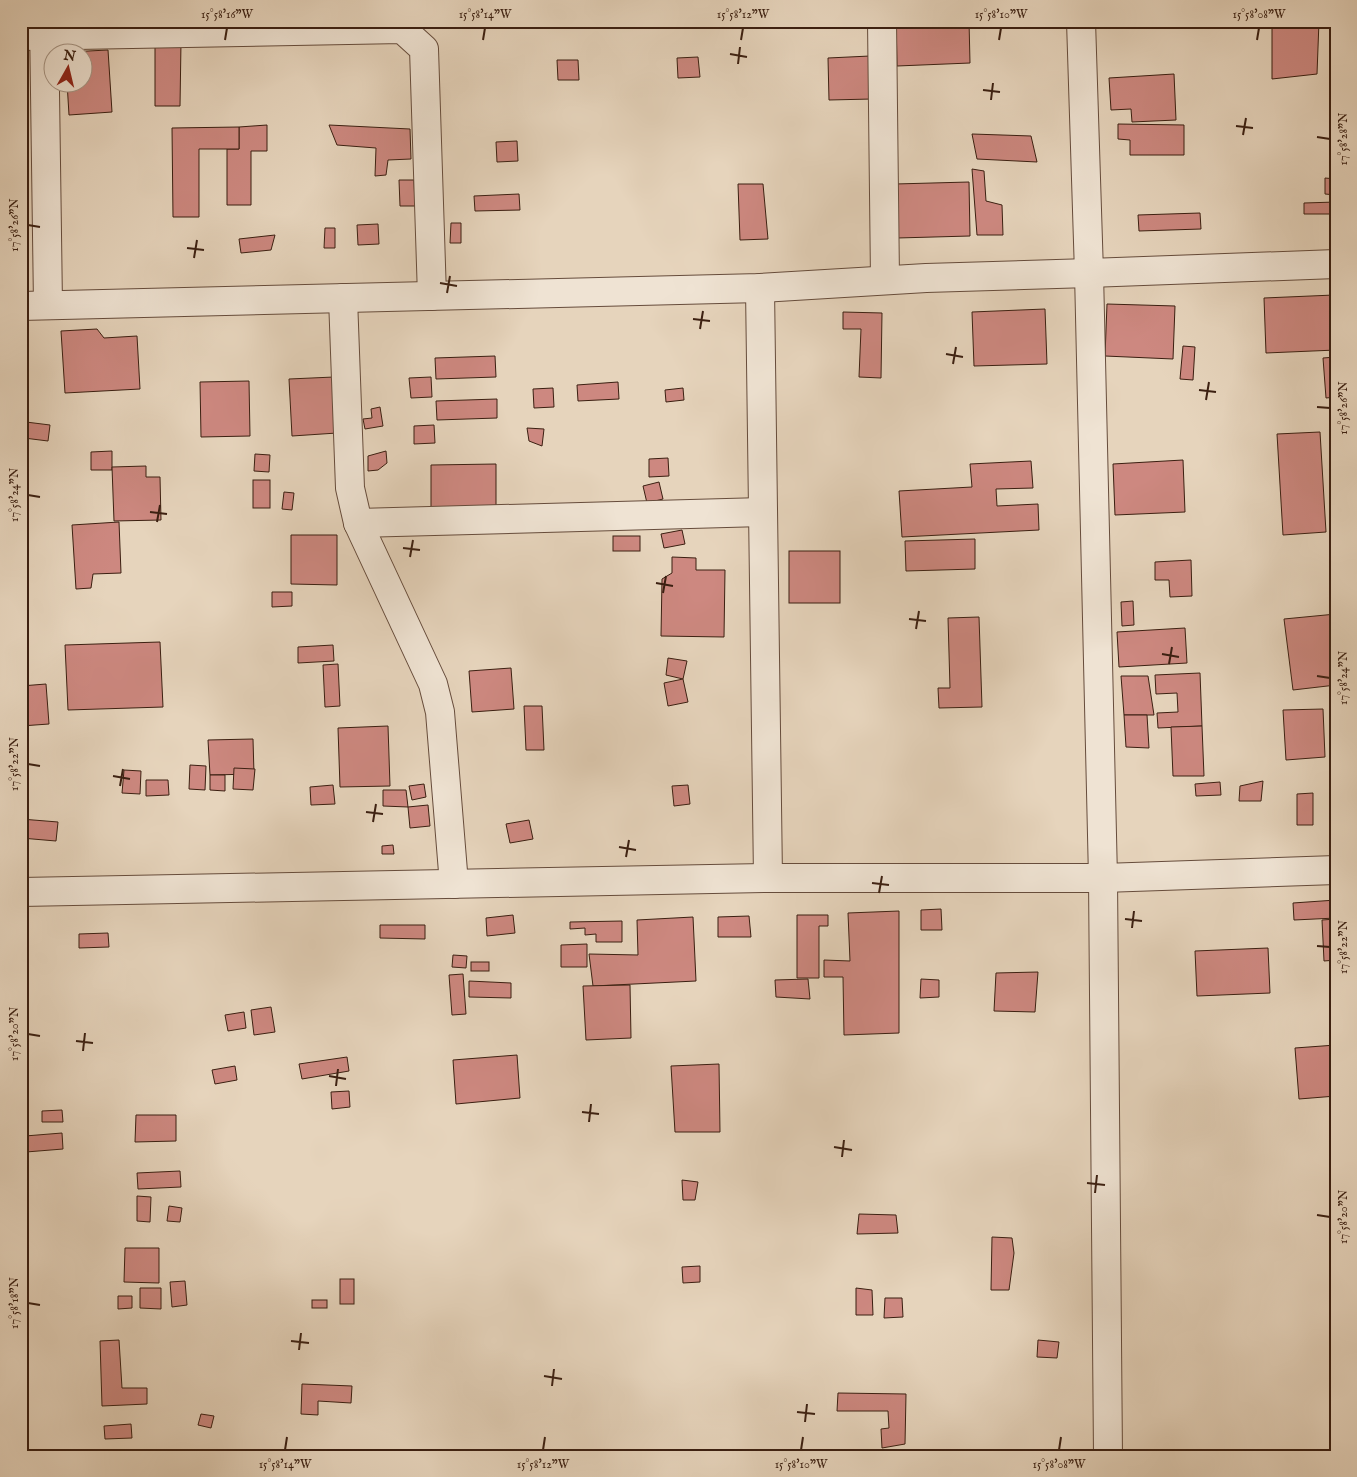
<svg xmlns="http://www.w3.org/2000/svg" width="1357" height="1477" font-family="'IM FELL English',serif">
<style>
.building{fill:#cd8880;stroke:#3b1f11}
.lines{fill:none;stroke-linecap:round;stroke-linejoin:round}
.minor-casing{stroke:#664c3c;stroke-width:30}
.minor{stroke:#efe3d3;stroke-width:28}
.ticks{fill:none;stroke:#3b1f11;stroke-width:2}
.neatline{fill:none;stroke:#3b1f11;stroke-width:2}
.ticks-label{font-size:12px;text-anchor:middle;fill:#3b1f11}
</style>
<rect width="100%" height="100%" fill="#e6d4bc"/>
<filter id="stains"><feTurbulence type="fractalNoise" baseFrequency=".004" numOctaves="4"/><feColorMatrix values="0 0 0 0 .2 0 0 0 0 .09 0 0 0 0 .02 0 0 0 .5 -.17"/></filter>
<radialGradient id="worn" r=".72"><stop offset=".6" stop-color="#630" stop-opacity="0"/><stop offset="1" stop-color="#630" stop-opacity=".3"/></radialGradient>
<g class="building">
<path d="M896,21h73l1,42 -73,3z"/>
<path d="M1272,21h47l-2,53 -45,5z"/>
<path d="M181,42l-1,64h-25v-63z"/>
<path d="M108,50l4,62 -43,3 -2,-33h15v-30h-13z"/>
<path d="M870,56l2,43 -43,1 -1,-42z"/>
<path d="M698,57l2,20 -22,1 -1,-20z"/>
<path d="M557,60h21l1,20h-21z"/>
<path d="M1174,74l2,46 -44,2 -1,-13 -20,1 -2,-32z"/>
<path d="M1118,124l66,1v30h-54v-15l-12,-1z"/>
<path d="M267,125v26h-16v54h-24v-56h12v-22z"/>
<path d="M329,125l81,4 1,30 -23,1 -2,15 -11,1 1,-28 -39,-3z"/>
<path d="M239,127v22h-40v68h-26l-1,-89z"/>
<path d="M972,134l59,2 6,26 -60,-3z"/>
<path d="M517,141l1,20 -21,1 -1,-20z"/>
<path d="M972,169l12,2 2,30 16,4 1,30h-26z"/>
<path d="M1325,178l11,1v16l-11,-1z"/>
<path d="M399,180h15l1,26h-15z"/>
<path d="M969,182l1,54 -73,2 -2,-54z"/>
<path d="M738,184h25l5,55 -28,1z"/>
<path d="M519,194l1,16 -45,1 -1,-15z"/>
<path d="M1336,202v12h-32v-11z"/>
<path d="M1200,213l1,16 -62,2 -1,-16z"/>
<path d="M451,223h10v20h-11z"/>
<path d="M378,224l1,20 -21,1 -1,-20z"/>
<path d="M325,228h10v20h-11z"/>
<path d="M275,235l-4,15 -30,3 -2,-14z"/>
<path d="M1334,295l2,55 -70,3 -2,-55z"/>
<path d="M1107,304l68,2 -2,53 -68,-3z"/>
<path d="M1045,309l2,55 -73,2 -2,-54z"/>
<path d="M843,312l39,1 -1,65 -22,-1 2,-48h-18z"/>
<path d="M97,329l7,9 33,-2 3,53 -75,4 -4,-62z"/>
<path d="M1183,346l12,1 -2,33 -13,-1z"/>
<path d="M495,356l1,21 -60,2 -1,-21z"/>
<path d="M1336,357v40l-10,1 -3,-40z"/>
<path d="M334,377l3,56 -45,3 -3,-57z"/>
<path d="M431,377l1,20 -21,1 -2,-20z"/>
<path d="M249,381l1,55 -49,1 -1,-55z"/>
<path d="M618,382l1,17 -41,2 -1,-16z"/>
<path d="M553,388l1,19 -20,1 -1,-19z"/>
<path d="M683,388l1,12 -18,2 -1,-12z"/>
<path d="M497,399v19l-60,2 -1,-19z"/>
<path d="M380,407l3,19 -18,3 -2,-10 9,-1 -1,-9z"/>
<path d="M26,422l24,3 -2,16 -24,-3z"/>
<path d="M434,425l1,18 -21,1v-18z"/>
<path d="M527,428l17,1 -2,17 -13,-5z"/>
<path d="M1320,432l6,100 -43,3 -6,-101z"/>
<path d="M112,451v19h-21v-18z"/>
<path d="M386,451l1,12 -9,7 -10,1v-15z"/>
<path d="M255,454l15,1 -1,17 -15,-1z"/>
<path d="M668,458l1,18 -20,1v-18z"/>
<path d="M1183,460l2,52 -70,3 -2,-51z"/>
<path d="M1031,461l2,27 -37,1 1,17 41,-2 1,26 -137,7 -3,-46 73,-4 -2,-23z"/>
<path d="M496,464v45h-65v-44z"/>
<path d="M146,466v11h14l1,43 -47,1 -2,-54z"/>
<rect x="253" y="480" width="17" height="28"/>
<path d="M659,482l4,17 -16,4 -4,-17z"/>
<path d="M284,492l10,1 -2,17 -10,-1z"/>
<path d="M119,522l2,51 -28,1 -2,14 -15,1 -4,-64z"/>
<path d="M682,530l3,14 -21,4 -3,-14z"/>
<path d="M291,535h46v50l-46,-1z"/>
<rect x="613" y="536" width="27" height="15"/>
<path d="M975,539v30l-69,2 -1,-30z"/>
<rect x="789" y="551" width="51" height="52"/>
<path d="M672,557l24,1v12h29l-1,67 -63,-1 1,-57 10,-6z"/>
<path d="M1191,560l1,36 -22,1 -1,-17h-14v-18z"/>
<path d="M272,592h20v14l-20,1z"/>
<path d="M1133,601l1,24 -12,1 -1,-24z"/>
<path d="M1336,614v71l-43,5 -9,-71z"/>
<path d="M979,617l3,90 -43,1 -1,-20h12l-2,-70z"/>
<path d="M1185,628l2,35 -68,4 -2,-35z"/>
<path d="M160,642l3,65 -95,3 -3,-65z"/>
<path d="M333,645l1,16 -36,2v-16z"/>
<path d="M668,658l19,3 -4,18 -17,-4z"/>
<path d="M338,664l2,42 -15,1 -2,-42z"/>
<path d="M511,668l3,41 -42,3 -3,-41z"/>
<path d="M1200,673l2,53 -44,2 -1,-15 21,-1 -1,-19 -21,1 -1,-19z"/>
<path d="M1121,676h27l6,39h-30z"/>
<path d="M683,679l5,23 -20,4 -4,-23z"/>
<path d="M46,684l3,40 -28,2v-40z"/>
<path d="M524,706h18l2,44h-18z"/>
<path d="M1323,709l2,48 -39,3 -3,-50z"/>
<path d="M1124,715h23l2,33 -23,-1z"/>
<path d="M388,726l2,60 -50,1 -2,-59z"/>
<path d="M1202,726l2,50h-31l-2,-49z"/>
<path d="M253,739l1,35 -44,1 -2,-35z"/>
<path d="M190,765l16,1 -1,24 -16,-1z"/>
<path d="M234,768l21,1 -2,21 -20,-1z"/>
<path d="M124,770l17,1 -1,23 -18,-1z"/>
<path d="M210,775h15v16l-15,-1z"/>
<path d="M146,780h22l1,15 -23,1z"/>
<path d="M1263,781l-2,20h-22l1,-15z"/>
<path d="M1220,782l1,13 -25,1 -1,-12z"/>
<path d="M424,784l2,13 -14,3 -3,-14z"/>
<path d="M333,785l2,19 -24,1 -1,-18z"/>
<path d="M688,785l2,19 -16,2 -2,-20z"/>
<path d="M383,790h23l2,17 -25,-1z"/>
<path d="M1313,793v32h-16v-31z"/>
<path d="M428,805l2,21 -20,2 -2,-21z"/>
<path d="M21,819l37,3 -2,19 -35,-3z"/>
<path d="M529,820l4,19 -23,4 -4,-19z"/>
<path d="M393,845l1,9h-12v-8z"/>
<path d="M1336,900v18l-42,2 -1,-17z"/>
<path d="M941,909l1,21h-21v-20z"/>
<path d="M899,911v122l-55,2 -1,-58h-19v-17l26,1 -2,-48z"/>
<path d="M513,915l2,18 -28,3 -1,-18z"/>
<path d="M797,915h31v11h-9v52h-22z"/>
<path d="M749,916l2,21h-33v-20z"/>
<path d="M693,917l3,64 -103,5 -4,-32 49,1 -1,-35z"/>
<path d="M1336,919v41l-12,1 -2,-41z"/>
<path d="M622,921v21h-26v-8l-11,1v-7l-15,1v-7z"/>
<path d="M380,925h45v14l-45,-1z"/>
<path d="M108,933l1,14 -30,1v-14z"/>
<path d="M587,944v23h-26v-22z"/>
<path d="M1268,948l2,45 -73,3 -2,-45z"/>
<path d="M453,955l14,1 -1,12 -14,-1z"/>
<rect x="471" y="962" width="18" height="9"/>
<path d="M1038,972l-3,40 -41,-1 2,-38z"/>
<path d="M463,974l3,40 -14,1 -3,-40z"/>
<path d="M808,979l2,20 -34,-2 -1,-17z"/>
<path d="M921,979l18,1v17l-19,1z"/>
<path d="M469,981l42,2v15l-42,-1z"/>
<path d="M630,985l1,53 -45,2 -3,-54z"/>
<path d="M271,1007l4,25 -21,3 -3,-25z"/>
<path d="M244,1012l2,16 -18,3 -3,-16z"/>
<path d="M1336,1045v51l-37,3 -4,-51z"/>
<path d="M517,1055l3,43 -64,6 -3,-44z"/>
<path d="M347,1057l2,14 -47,8 -3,-15z"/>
<path d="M719,1064l1,68h-45l-4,-66z"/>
<path d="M235,1066l2,14 -22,4 -3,-14z"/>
<path d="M349,1091l1,16 -18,2 -1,-17z"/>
<path d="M62,1110l1,12h-21v-11z"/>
<path d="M136,1115h40v26l-41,1z"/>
<path d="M62,1133l1,16 -37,3 -1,-16z"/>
<path d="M180,1171l1,16 -43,2 -1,-16z"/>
<path d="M682,1180l16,2 -3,18h-12z"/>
<path d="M137,1196l14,1 -1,25 -13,-1z"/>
<path d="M169,1206l13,2 -2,14 -13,-1z"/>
<path d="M859,1214l37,1 2,18 -41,1z"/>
<path d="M992,1237l20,1 2,15 -5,37h-18z"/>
<path d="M125,1248h34v35l-35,-1z"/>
<path d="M700,1266v16l-17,1 -1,-16z"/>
<rect x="340" y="1279" width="14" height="25"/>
<path d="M185,1281l2,24 -15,2 -2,-25z"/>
<path d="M140,1288h21v21l-21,-1z"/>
<path d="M856,1288l16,2 1,25h-17z"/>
<path d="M118,1296h14v12l-14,1z"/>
<path d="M885,1298h17l1,19 -19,1z"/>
<rect x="312" y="1300" width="15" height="8"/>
<path d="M119,1340l3,48h25v16l-45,2 -2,-65z"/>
<path d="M1038,1340l21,2 -2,16 -20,-1z"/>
<path d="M302,1384l50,2 -1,17 -33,-2v14l-17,-1z"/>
<path d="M838,1393l68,1 -1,50 -23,4 -1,-19 8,-1 -1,-17h-51z"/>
<path d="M201,1414l13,2 -3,12 -13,-3z"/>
<path d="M131,1424l1,14 -27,1 -1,-13z"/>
</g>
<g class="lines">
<g class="minor-casing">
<g id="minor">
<path d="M44,21l4,284"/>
<path d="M882,21l3,259"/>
<path d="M1081,21l8,252 14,605 5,578"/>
<path d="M21,36l381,-7 22,20 8,247"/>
<path d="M760,288l8,590"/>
<path d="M343,298l7,190 8,35 75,161 7,28 14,172"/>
<path d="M21,306l739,-18 166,-10 163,-5 247,-9"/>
<path d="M358,523l405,-11"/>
<path d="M21,892l747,-14h335l233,-8"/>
</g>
</g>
<use href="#minor" class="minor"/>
</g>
<path class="ticks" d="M225,40l2,-12M483,40l2,-12M741,40l2,-12M999,40l2,-12M1257,40l2,-12M730,54l17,3M738,64l2,-17M983,90l17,2M991,100l2,-17M1236,126l17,2M1243,135l3,-17M1317,137l13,2M28,225l12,2M187,248l17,2M194,258l3,-18M440,283l17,3M447,293l3,-17M693,319l17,2M700,329l3,-18M946,354l17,3M953,364l3,-17M1199,390l17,2M1206,400l3,-18M1317,407l13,1M28,495l12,2M150,512l17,2M157,522l3,-17M403,548l17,2M410,557l3,-17M656,583l17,3M663,593l3,-17M909,619l17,2M916,629l3,-18M1162,654l17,3M1169,664l3,-17M1317,676l13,2M28,764l12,2M113,776l17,3M120,786l3,-17M366,812l17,2M373,822l3,-18M619,847l17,3M626,857l3,-17M872,883l17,2M879,893l3,-17M1125,919l17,2M1132,928l2,-17M1317,946l13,1M28,1034l12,2M76,1041l17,2M83,1051l2,-18M329,1076l17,3M336,1086l2,-17M582,1112l17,2M589,1122l2,-18M834,1147l18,3M842,1157l2,-17M1087,1183l18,2M1095,1193l2,-18M1317,1215l13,2M28,1303l12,2M291,1341l18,2M299,1350l2,-17M544,1376l18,3M552,1386l2,-17M797,1412l18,2M805,1422l2,-18M285,1450l2,-13M543,1450l2,-13M801,1450l2,-13M1059,1450l2,-13"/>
<rect width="1357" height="1477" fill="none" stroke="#e6d4bc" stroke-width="55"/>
<g transform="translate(68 68) rotate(8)"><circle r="24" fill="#efe3d3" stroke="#a79585"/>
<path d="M0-4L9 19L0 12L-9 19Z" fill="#8f2418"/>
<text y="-8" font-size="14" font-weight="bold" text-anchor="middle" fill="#3b1f11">N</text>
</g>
<rect x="28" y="28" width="1302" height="1422" class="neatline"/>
<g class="ticks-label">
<text x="227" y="18">15°58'16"W</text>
<text x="485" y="18">15°58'14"W</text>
<text x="743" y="18">15°58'12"W</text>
<text x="1001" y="18">15°58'10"W</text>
<text x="1259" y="18">15°58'08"W</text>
<text transform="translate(1343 139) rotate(-90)" y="4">17°58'28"N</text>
<text transform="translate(14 225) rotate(-90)" y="4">17°58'26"N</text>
<text transform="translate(1343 408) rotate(-90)" y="4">17°58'26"N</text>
<text transform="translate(14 495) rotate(-90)" y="4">17°58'24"N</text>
<text transform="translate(1343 678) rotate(-90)" y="4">17°58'24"N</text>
<text transform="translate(14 764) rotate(-90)" y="4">17°58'22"N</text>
<text transform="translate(1343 947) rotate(-90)" y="4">17°58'22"N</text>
<text transform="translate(14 1034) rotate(-90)" y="4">17°58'20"N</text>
<text transform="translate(1343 1217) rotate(-90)" y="4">17°58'20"N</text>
<text transform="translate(14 1303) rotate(-90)" y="4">17°58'18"N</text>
<text x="285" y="1468">15°58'14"W</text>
<text x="543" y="1468">15°58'12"W</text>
<text x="801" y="1468">15°58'10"W</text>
<text x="1059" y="1468">15°58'08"W</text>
</g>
<rect width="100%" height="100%" filter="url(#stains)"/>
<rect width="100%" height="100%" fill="url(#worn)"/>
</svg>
